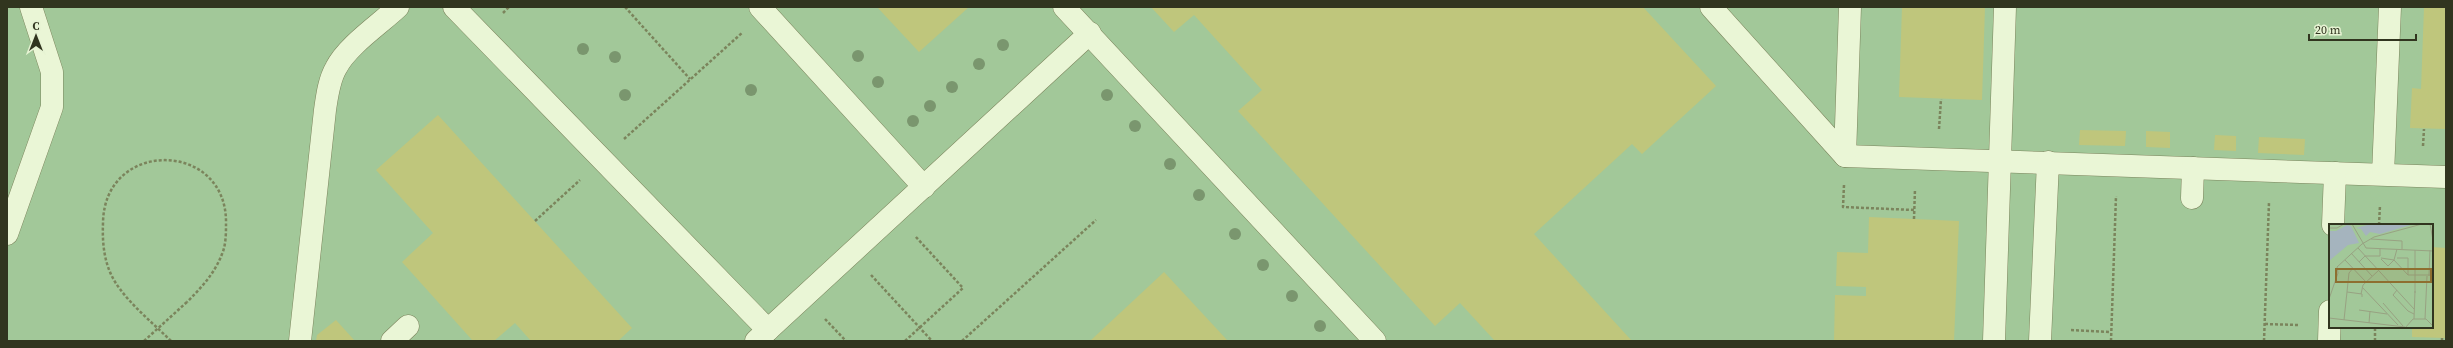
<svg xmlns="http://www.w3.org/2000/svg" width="2453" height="348" font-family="'Source Serif 4',serif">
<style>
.green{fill:#a2c899;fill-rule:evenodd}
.building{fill:#bfc67c}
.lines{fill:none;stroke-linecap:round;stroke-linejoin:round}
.minor-casing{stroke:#7b845c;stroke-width:23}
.path{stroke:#7b845c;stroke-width:2.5;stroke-dasharray:3 2;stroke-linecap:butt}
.minor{stroke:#eaf6d6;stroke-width:22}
.path-bridge{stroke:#7b845c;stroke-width:2.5;stroke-dasharray:3 2;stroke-linecap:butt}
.tree{fill:#7a966e}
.inset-road{fill:none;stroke:#98a282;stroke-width:1}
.view{fill:#8e6f30;fill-opacity:0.15;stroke:#8e6f30;stroke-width:2}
.inset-edge{fill:none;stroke:#31351f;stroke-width:2}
</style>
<rect width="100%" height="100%" fill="#dcebc4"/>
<path class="green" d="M7,7h2439v334h-2439zM2330,225h102v102h-102z"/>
<g class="building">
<path d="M877,7h92l-50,45z"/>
<path d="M1151,7h492l73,79 -74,68 -10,-10 -98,90 98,107h-137l-35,-38 -25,23 -197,-215 24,-21 -68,-75 -20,17z"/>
<path d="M1902,7h83l-3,93 -83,-3z"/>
<path d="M2424,7h22v122l-36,-1 2,-40 9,1z"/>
<path d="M438,115l194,213 -14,13h-87l-16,-18 -21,18h-21l-71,-79 31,-29 -57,-63z"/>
<path d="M2080,130l46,1 -1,15 -46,-1z"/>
<path d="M2146,131l24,1v16l-24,-1z"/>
<path d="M2215,135l21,1v15l-22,-1z"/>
<path d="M2259,137l46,2 -1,16 -46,-2z"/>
<path d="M1869,217l90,4 -5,120h-120l1,-46 31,1v-9l-30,-1 1,-34 31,1z"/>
<path d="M2432,247l14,1v90l-34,-1v-10h20z"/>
<path d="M1164,272l64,69h-138z"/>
<path d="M336,320l19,21h-39l1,-6z"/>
</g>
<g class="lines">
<g class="minor-casing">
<g id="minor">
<path d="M454,7l314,323"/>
<path d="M760,7l164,180"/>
<path d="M1064,7l311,334"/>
<path d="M1711,7l134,149 601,21"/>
<path d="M1845,156l5,-149"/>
<path d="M2383,174l7,-167"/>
<path d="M2192,198l1,-30"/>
<path d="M2333,225l2,-52"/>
<path d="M7,234l45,-127v-35l-21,-65"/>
<path d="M300,341l25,-231c2,-14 4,-30 11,-42 11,-22 44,-44 62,-61"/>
<path d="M392,341l16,-15"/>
<path d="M756,341l334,-308"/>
<path d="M1994,341l11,-334"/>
<path d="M2040,341l8,-179"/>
<path d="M2329,341l1,-30"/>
</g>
</g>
<g class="path">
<path d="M625,7l65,72"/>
<path d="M503,13l6,-6"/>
<path d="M1939,129l2,-30"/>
<path d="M624,139l119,-107"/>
<path d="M2423,146l1,-17"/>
<path d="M1844,185l-1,22 71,3"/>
<path d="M1914,219l1,-30"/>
<path d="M535,221l45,-41"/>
<path d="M2379,225l1,-20"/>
<path d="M871,275l61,66"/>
<path d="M825,319l21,22"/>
<path d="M2265,324l34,1"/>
<path d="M2071,330l40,2"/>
<path d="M171,341c-17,-17 -37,-33 -51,-52 -15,-19 -18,-42 -17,-66 1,-85 125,-83 123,1 0,9 0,21 -4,30 -7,19 -21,34 -35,48"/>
<path d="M905,341l58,-53 -48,-52"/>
<path d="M962,341l134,-121"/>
<path d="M2111,341l5,-145"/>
<path d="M2264,341l5,-139"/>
<path d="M2375,341v-14"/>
<path d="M2442,341v-3"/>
</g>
<use href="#minor" class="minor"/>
<path class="path-bridge" d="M144,341l43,-39"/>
</g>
<g class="tree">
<circle cx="1003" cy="45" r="6"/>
<circle cx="583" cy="49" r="6"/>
<circle cx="858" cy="56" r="6"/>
<circle cx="615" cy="57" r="6"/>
<circle cx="979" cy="64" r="6"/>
<circle cx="878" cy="82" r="6"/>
<circle cx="952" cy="87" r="6"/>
<circle cx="751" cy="90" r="6"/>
<circle cx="625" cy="95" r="6"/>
<circle cx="1107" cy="95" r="6"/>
<circle cx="930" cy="106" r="6"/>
<circle cx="913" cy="121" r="6"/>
<circle cx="1135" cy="126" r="6"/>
<circle cx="1170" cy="164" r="6"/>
<circle cx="1199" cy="195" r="6"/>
<circle cx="1235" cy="234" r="6"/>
<circle cx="1263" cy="265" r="6"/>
<circle cx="1292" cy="296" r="6"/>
<circle cx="1320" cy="326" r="6"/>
</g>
<g transform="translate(2329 224)">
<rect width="104" height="104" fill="#dcebc4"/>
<path d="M0,0h104v104h-104z" fill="#a2c899"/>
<path d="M42,0h43l-34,10 -10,-2 -4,4 -5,-7 -5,-1zM18,1l4,1 8,17 -11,2 -19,16v-30h7z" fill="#a5b4be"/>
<path class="inset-road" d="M23,0l14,24 67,3M101,0l3,16M0,4h8l7,-4M42,15l31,2v8M29,24l56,61M68,25l-3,11 14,15h25M86,26v43M22,29l21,23M52,34l13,2M68,34h11v17M52,35l7,7 6,-6M16,36l21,22M30,38l6,-6h15v-8M100,52l1,-26M33,63l36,38M68,66l-4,5 15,16 6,3M18,68l15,2v3M32,70l2,-9 16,-15M0,75l9,-26 -1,-6 25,-23 12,-7 48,-13M54,79l20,23M30,86l28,4M0,94l76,9M85,95l1,-28M96,95l2,-43M15,96l5,-47 4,-5M40,99l1,-12M76,104l8,-9h13l7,7"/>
<path class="view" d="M7,45h95v13h-95z"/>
<rect width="104" height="104" class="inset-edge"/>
</g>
<rect width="2453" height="348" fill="none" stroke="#31351f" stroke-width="16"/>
<g transform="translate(36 36)" stroke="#e6f3d3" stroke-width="3" paint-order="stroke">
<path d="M0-3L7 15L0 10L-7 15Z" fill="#31351f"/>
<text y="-6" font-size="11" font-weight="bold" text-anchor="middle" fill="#31351f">С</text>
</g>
<path d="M2309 34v6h107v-6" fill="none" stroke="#31351f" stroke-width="2"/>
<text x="2315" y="34" font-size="12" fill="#31351f" stroke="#e6f3d3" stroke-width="3" paint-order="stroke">20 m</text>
</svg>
